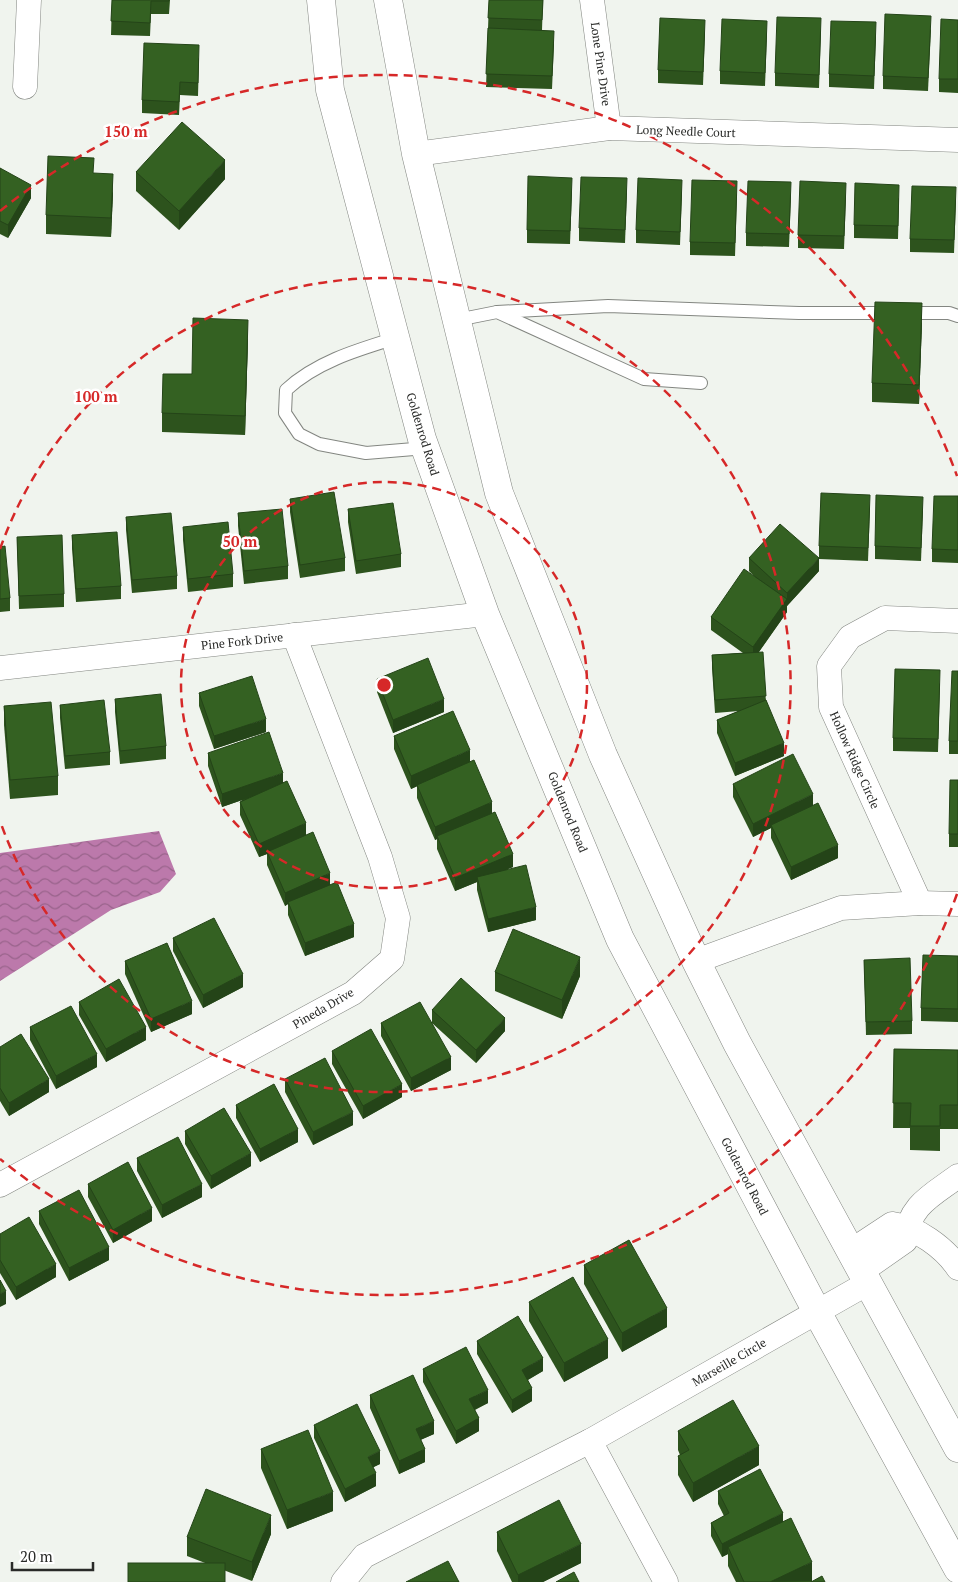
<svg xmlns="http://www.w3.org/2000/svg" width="958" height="1582" font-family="'PT Serif',serif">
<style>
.water{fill:url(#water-waves)}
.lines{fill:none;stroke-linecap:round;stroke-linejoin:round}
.lane-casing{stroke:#838681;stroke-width:14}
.street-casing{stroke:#838681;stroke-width:25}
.secondary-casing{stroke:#838681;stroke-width:29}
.lane{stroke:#fff;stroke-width:12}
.street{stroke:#fff;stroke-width:24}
.secondary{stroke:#fff;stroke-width:28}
.wall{fill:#2d531d}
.shaded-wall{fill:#244418}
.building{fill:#346122;stroke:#244418}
.ring{fill:none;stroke:#d62828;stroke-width:2.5;stroke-dasharray:9 6}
.labels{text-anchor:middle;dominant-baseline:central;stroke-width:5;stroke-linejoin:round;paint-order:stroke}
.street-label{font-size:12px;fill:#292a28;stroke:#fff}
.centre{fill:#d62828;stroke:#fff;stroke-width:2.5}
.ring-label{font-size:15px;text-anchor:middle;font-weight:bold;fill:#d62828;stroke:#fff;stroke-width:5;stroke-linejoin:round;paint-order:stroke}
</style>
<defs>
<pattern id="water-waves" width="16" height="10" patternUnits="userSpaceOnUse" patternTransform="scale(1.25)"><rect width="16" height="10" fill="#bc79ab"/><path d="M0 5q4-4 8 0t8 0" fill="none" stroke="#99638b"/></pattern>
</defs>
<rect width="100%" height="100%" fill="#f0f4ee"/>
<path class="water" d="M159,831l17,43 -16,18 -49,18 -111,71v-128z"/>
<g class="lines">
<g class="lane-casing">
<g id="lane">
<path d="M497,312l111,-6 191,7h150l9,3"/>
<path d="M457,320l40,-8 147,67 57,4"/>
<path d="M396,338c-39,12 -80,24 -110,52l-1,23 14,21 20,10 47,9 60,-5"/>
</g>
</g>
<g class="street-casing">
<g id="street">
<path d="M592,0l17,128"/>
<path d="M25,87l4,-87"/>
<path d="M416,154l193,-26 349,12"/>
<path d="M0,668l485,-54"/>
<path d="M920,903l-89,-196 -2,-41 21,-29 35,-19 73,3"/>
<path d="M696,961l145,-53 79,-5 38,1"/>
<path d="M0,1185l353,-192 39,-34 6,-41 -18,-61 -86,-222"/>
<path d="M851,1251l41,-27c24,3 53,24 66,44"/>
<path d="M862,1271l43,-30c4,-36 26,-45 53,-65"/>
<path d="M590,1441l76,141"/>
<path d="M343,1582l21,-26 226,-115 278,-158"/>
</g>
</g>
<g class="secondary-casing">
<g id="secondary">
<path d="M321,0l9,90 92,349 63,175 135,325 197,373 141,257"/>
<path d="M388,0l28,154 83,339 104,262 93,206 41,82 221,405"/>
</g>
</g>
<use href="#lane" class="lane"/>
<use href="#street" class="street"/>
<use href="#secondary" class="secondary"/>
</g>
<g class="wall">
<path d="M112,0h58l-1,14h-18l-1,22 -39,-1z"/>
<path d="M489,0h54l-1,30 12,14 -2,45 -66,-2z"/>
<path d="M958,20v73l-19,-1v-13z"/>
<path d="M931,29l-3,62 -45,-2v-13z"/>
<path d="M821,31l-2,57 -44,-2v-13z"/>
<path d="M705,33l-2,52 -45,-2v-13z"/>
<path d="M767,34l-2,52 -45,-2v-13z"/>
<path d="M876,36l-2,53 -45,-2v-13z"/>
<path d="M199,58l-1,38 -18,-1 -1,20 -37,-2v-13z"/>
<path d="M0,168l31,30 -23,40 -8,-4z"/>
<path d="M136,172l89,7 -46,51 -43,-39z"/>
<path d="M94,173l19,20 -2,44 -65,-3v-19z"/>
<path d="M572,191l-2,53 -43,-1v-13z"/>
<path d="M627,192l-2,51 -46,-2v-13z"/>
<path d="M682,193l-2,52 -44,-2v-13z"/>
<path d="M737,194l-2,62 -45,-1v-13z"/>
<path d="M791,195l-2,52 -43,-1v-13z"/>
<path d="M846,196l-2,53 -46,-1v-13z"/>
<path d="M899,198l-1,41 -44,-1v-13z"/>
<path d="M956,200l-2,53 -44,-1v-13z"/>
<path d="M922,322l-3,82 -47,-2v-19z"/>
<path d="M248,339l-3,96 -83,-3v-19l30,-39z"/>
<path d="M958,496v67l-26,-1v-13z"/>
<path d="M290,499l55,59v13l-45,7 -10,-66z"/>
<path d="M870,508l-2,53 -49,-2v-13z"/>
<path d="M348,509l53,45v13l-45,7 -8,-52z"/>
<path d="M923,510l-2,51 -46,-2v-13z"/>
<path d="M238,513l50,53v13l-44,5 -6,-58z"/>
<path d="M126,517l51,59v13l-45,4 -6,-63z"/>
<path d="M183,527l50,47v13l-45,5 -5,-52z"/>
<path d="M72,535l49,51v13l-45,3 -4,-54z"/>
<path d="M17,537l47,57v13l-45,2z"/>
<path d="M0,547l10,51v13l-10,1z"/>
<path d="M749,558l70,13 -32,35v-1v7l-28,40 7,48 18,56 -49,20 -18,-43v-13l22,-9 -24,2 -3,-45v-13l31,-2 -32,-23v-13l44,-40 -6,-6z"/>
<path d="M958,671v83h-9v-13z"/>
<path d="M377,679l67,33 -51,21 -16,-41z"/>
<path d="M940,683l-2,69 -45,-1v-13z"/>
<path d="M199,693l67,39 -52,17 -15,-43z"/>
<path d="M115,699l51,47v13l-46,5 -5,-52z"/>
<path d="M60,705l50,47v13l-45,4 -5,-51z"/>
<path d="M4,706l54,70v19l-48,4 -6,-74z"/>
<path d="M394,736l76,26 22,51 21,54 -6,2 29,51 -48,12 -11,-42v-8l-22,9 -18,-42v-10l-2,1 -18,-42v-12l-6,3 -17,-40z"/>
<path d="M208,753l75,29 23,53 24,50 24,52 -49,19 -17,-41v-11l-3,2 -18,-41v-11l-8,3 -19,-42v-13l2,-2 -20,7 -14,-41z"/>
<path d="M958,780v67h-9v-13z"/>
<path d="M733,784l80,22 25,52 -47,22 -20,-42v-10l-18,9 -20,-40z"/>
<path d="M173,938l70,49 -40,21 -30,-57z"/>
<path d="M958,956v66l-37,-1v-13z"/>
<path d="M864,960l48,61v13l-46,1z"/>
<path d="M125,961l67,53 -41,18 -26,-58z"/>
<path d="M495,972l85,4 -18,43 -67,-28z"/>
<path d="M79,1002l67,38 -40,22 -27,-47z"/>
<path d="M432,1010l73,21 -29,32 -44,-40 19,47 -40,21 -30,-55v-13l51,-1z"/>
<path d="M30,1027l67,40 -41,22 -26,-49z"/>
<path d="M0,1047l49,45 -40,24 -9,-15z"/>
<path d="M894,1049l64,1v79h-18v22l-30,-1v-22h-17z"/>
<path d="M332,1051l70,46 -39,22 -31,-55z"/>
<path d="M285,1079l68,46 -40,20 -28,-53z"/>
<path d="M236,1105l62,37 -38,20 -24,-44z"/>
<path d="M185,1131l66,35 -40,23 -26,-45z"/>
<path d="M137,1158l65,39 -40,21 -25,-47z"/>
<path d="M88,1184l64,37 -39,22 -25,-46z"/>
<path d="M39,1211l70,49 -40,21 -30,-57z"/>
<path d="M0,1234l56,43 -40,23 -16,-27z"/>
<path d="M584,1265l83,62 -45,25 -38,-68z"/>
<path d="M529,1302l79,56 -44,24 -35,-61z"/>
<path d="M477,1341l66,30 -15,9 4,21 -20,12 -35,-59z"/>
<path d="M423,1369l65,34 -13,7 4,21 -23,13 -33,-62z"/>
<path d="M370,1395l64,39 -14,6 5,22 -26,12 -29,-66z"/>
<path d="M314,1425l66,39 -7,3 3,19 -31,16 -31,-64z"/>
<path d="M678,1431l81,34 -66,37 -15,-27v-19l2,-1 -2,-5z"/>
<path d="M261,1449l72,62 -46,18 -26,-61z"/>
<path d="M718,1491l65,31 29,59 13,1h-89l-8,-16v-12l-6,3 -11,-21v-13l13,-7 -6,-12z"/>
<path d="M497,1532l84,31 -38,19h-31l-15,-31z"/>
<path d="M271,1534l-19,47 -65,-25v-19z"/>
</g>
<g class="shaded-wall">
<path d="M225,160v19l-46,51v-19z"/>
<path d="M113,174v19l-2,44v-19z"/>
<path d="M31,185v13l-23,40v-13z"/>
<path d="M922,303v19l-3,82v-19z"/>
<path d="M248,320v19l-3,96v-19z"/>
<path d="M819,558v13l-32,35v-13z"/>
<path d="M787,599v13l-34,48v-13z"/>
<path d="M444,699v13l-51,21v-13z"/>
<path d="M266,719v13l-52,17v-13z"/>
<path d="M784,743v13l-49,20v-13z"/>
<path d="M470,750v13l-59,26v-13z"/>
<path d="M283,773v13l-61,21v-13z"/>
<path d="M813,794v13l-42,18v3l-18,9v-13z"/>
<path d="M492,802v13l-55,21v3l-2,1v-13z"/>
<path d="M306,823v13l-39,16v2l-8,3v-13z"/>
<path d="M838,845v13l-47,22v-13z"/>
<path d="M513,854v13l-35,14 -1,-4v5l-22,9v-13z"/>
<path d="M330,873v13l-42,16v2l-3,2v-13z"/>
<path d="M536,907v13l-48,12v-13z"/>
<path d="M354,924v13l-49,19v-13z"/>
<path d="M580,957v19l-18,43v-19z"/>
<path d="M243,974v13l-40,21v-13z"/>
<path d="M192,1001v13l-41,18v-13z"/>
<path d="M505,1018v13l-29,32v-13z"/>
<path d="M146,1027v13l-40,22v-13z"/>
<path d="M97,1054v13l-41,22v-13z"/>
<path d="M451,1057v13l-40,21v-13z"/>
<path d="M49,1079v13l-40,24v-13z"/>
<path d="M402,1084v13l-39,22v-13z"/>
<path d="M353,1112v13l-40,20v-13z"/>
<path d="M298,1129v13l-38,20v-13z"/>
<path d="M251,1153v13l-40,23v-13z"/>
<path d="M202,1184v13l-40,21v-13z"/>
<path d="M152,1208v13l-39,22v-13z"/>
<path d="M109,1247v13l-40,21v-13z"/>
<path d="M56,1264v13l-40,23v-13z"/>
<path d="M6,1291v13l-6,3v-13z"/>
<path d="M667,1308v19l-45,25v-19z"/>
<path d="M608,1339v19l-44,24v-19z"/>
<path d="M543,1358v13l-21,12v-13z"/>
<path d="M532,1388v13l-20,12v-13z"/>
<path d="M488,1390v13l-19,9v-13z"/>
<path d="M479,1418v13l-23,13v-13z"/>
<path d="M434,1421v13l-18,8v-13z"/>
<path d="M759,1446v19l-66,37v-19z"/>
<path d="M425,1449v13l-26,12v-13z"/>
<path d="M380,1451v13l-12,6v-13z"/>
<path d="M376,1473v13l-31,16v-13z"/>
<path d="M333,1492v19l-46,18v-19z"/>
<path d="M783,1513v13l-55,21v7l-6,3v-13z"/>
<path d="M271,1515v19l-19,47v-19z"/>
<path d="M581,1544v19l-38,19h-25v-7z"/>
<path d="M812,1562v19l-42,1z"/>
</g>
<g class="building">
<path d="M112,0h57v1h-18l-1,22 -39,-2z"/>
<path d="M489,0h54l-1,20 -54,-2z"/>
<path d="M885,14l46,2 -3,62 -45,-2z"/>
<path d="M777,17l44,1 -2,57 -44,-2z"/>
<path d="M660,18l45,2 -2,52 -45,-2z"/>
<path d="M722,19l45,2 -2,52 -45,-2z"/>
<path d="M941,19l17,1v59h-19z"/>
<path d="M831,21l45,1 -2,54 -45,-2z"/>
<path d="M488,28l66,3 -2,45 -66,-2z"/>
<path d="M144,43l55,2 -1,38 -18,-1 -1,20 -37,-2z"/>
<path d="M182,122l43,38 -46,51 -43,-39z"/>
<path d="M48,156l46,2 -1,15 20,1 -2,44 -65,-3z"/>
<path d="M0,168l31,17 -23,40 -8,-4z"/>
<path d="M528,176l44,2 -2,53 -43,-1z"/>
<path d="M581,177l46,1 -2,52 -46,-2z"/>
<path d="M638,178l44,2 -2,52 -44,-2z"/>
<path d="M692,180l45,1 -2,62 -45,-1z"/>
<path d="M748,181l43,1 -2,52 -43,-1z"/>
<path d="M800,181l46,2 -2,53 -46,-1z"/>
<path d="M855,183l44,2 -1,41 -44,-1z"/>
<path d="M912,186l44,1 -2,53 -44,-1z"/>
<path d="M875,302l47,1 -3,82 -47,-2z"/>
<path d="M193,318l55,2 -3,96 -83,-3 1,-39h29z"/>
<path d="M334,492l11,66 -45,7 -10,-66z"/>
<path d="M821,493l49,2 -2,53 -49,-2z"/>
<path d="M876,495l47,2 -2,51 -46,-2z"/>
<path d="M934,496h24v54l-26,-1z"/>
<path d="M393,503l8,51 -45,7 -8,-52z"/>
<path d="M282,509l6,57 -44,5 -6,-58z"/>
<path d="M171,513l6,63 -45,4 -6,-63z"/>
<path d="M228,522l5,52 -45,5 -5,-52z"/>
<path d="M780,524l39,34 -32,35 -38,-35z"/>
<path d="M117,532l4,54 -45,3 -4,-54z"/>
<path d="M62,535l2,59 -45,2 -2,-59z"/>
<path d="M5,546l5,52 -10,1v-52z"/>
<path d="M744,569l43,30 -34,48 -42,-30z"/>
<path d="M763,652l3,44 -51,4 -3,-45z"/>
<path d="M428,658l16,41 -51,21 -16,-41z"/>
<path d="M895,669l45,1 -2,69 -45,-1z"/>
<path d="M952,671h6v70h-9z"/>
<path d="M252,676l14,43 -52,17 -15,-43z"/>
<path d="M161,694l5,52 -46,5 -5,-52z"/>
<path d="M104,700l6,52 -45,4 -5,-51z"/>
<path d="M766,700l18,43 -49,20 -18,-43z"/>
<path d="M51,702l7,74 -48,4 -6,-74z"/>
<path d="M453,711l17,39 -59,26 -17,-40z"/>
<path d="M269,732l14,41 -61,21 -14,-41z"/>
<path d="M793,754l20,40 -60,30 -20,-40z"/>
<path d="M474,760l18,42 -57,25 -18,-42z"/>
<path d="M950,780h8v54h-9z"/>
<path d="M287,781l19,42 -47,21 -19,-42z"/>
<path d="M818,803l20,42 -47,22 -20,-42z"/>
<path d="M495,812l18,42 -58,24 -18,-42z"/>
<path d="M313,832l17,41 -45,20 -18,-41z"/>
<path d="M526,865l10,42 -48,12 -11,-42z"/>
<path d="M337,882l17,42 -49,19 -17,-41z"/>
<path d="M214,918l29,56 -40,21 -30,-57z"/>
<path d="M513,929l67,28 -18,43 -67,-28z"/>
<path d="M167,943l25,58 -41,18 -26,-58z"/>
<path d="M923,955l35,1v53l-37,-1z"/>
<path d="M910,958l2,63 -46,1 -2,-62z"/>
<path d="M461,978l44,40 -29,32 -44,-40z"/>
<path d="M119,979l27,48 -40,22 -27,-47z"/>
<path d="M420,1002l31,55 -40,21 -30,-55z"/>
<path d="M71,1006l26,48 -41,22 -26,-49z"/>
<path d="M371,1029l31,55 -39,22 -31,-55z"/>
<path d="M21,1034l28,45 -40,24 -9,-15v-41z"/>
<path d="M894,1049l64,1v55h-18v21h-30l1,-23h-18z"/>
<path d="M325,1058l28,54 -40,20 -28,-53z"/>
<path d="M274,1084l24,45 -38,20 -24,-44z"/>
<path d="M224,1108l27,45 -40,23 -26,-45z"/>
<path d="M178,1137l24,47 -40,21 -25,-47z"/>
<path d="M128,1162l24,46 -39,22 -25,-46z"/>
<path d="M79,1190l30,57 -40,21 -30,-57z"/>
<path d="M29,1217l27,47 -40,23 -16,-27v-26z"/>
<path d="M629,1240l38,68 -45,25 -38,-68z"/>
<path d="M573,1277l35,62 -44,24 -35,-61z"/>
<path d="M0,1280l6,11 -6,3z"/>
<path d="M518,1316l25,42 -21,12 10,18 -20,12 -35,-59z"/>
<path d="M466,1347l22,43 -19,9 10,19 -23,13 -33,-62z"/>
<path d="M413,1375l21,46 -18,8 9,20 -26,12 -29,-66z"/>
<path d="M733,1400l26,46 -66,37 -15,-27 11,-6 -11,-19z"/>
<path d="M357,1404l23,47 -12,6 8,16 -31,16 -31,-64z"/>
<path d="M308,1430l25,62 -46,18 -26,-61z"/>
<path d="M760,1469l23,44 -61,31 -11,-21 18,-10 -11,-22z"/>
<path d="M206,1489l65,26 -19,47 -65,-25z"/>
<path d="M559,1500l22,44 -63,31 -21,-43z"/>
<path d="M791,1518l21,44 -42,20h-26l-16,-35z"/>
<path d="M448,1561l11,21h-53z"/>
<rect x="128" y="1563" width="97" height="19"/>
<path d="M574,1572l5,10h-23z"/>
<path d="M822,1576l3,6h-14z"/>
</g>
<g class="ring">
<circle cx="384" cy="685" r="203"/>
<path d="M0 549A407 407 0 1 1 0 821"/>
<path d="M957 894A610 610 0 0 1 0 1159M0 211A610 610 0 0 1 957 476"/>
</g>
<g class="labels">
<g class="street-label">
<text transform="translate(601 64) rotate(82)">Lone Pine Drive</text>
<text transform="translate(686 131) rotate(2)">Long Needle Court</text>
<text transform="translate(423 434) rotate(73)">Goldenrod Road</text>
<text transform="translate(242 641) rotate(-6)">Pine Fork Drive</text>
<text transform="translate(855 760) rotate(66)">Hollow Ridge Circle</text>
<text transform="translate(568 812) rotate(68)">Goldenrod Road</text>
<text transform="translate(323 1008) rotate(-30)">Pineda Drive</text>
<text transform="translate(745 1176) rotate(62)">Goldenrod Road</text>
<text transform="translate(729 1362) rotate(-30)">Marseille Circle</text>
</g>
</g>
<circle cx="384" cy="685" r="8" class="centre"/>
<g class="ring-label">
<text x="126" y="137">150 m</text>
<text x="96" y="402">100 m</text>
<text x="240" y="547">50 m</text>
</g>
<path d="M12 1562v8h81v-8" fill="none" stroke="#292a28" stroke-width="2.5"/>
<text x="20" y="1562" font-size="15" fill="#292a28" stroke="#ffffff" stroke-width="4" paint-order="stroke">20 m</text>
</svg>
